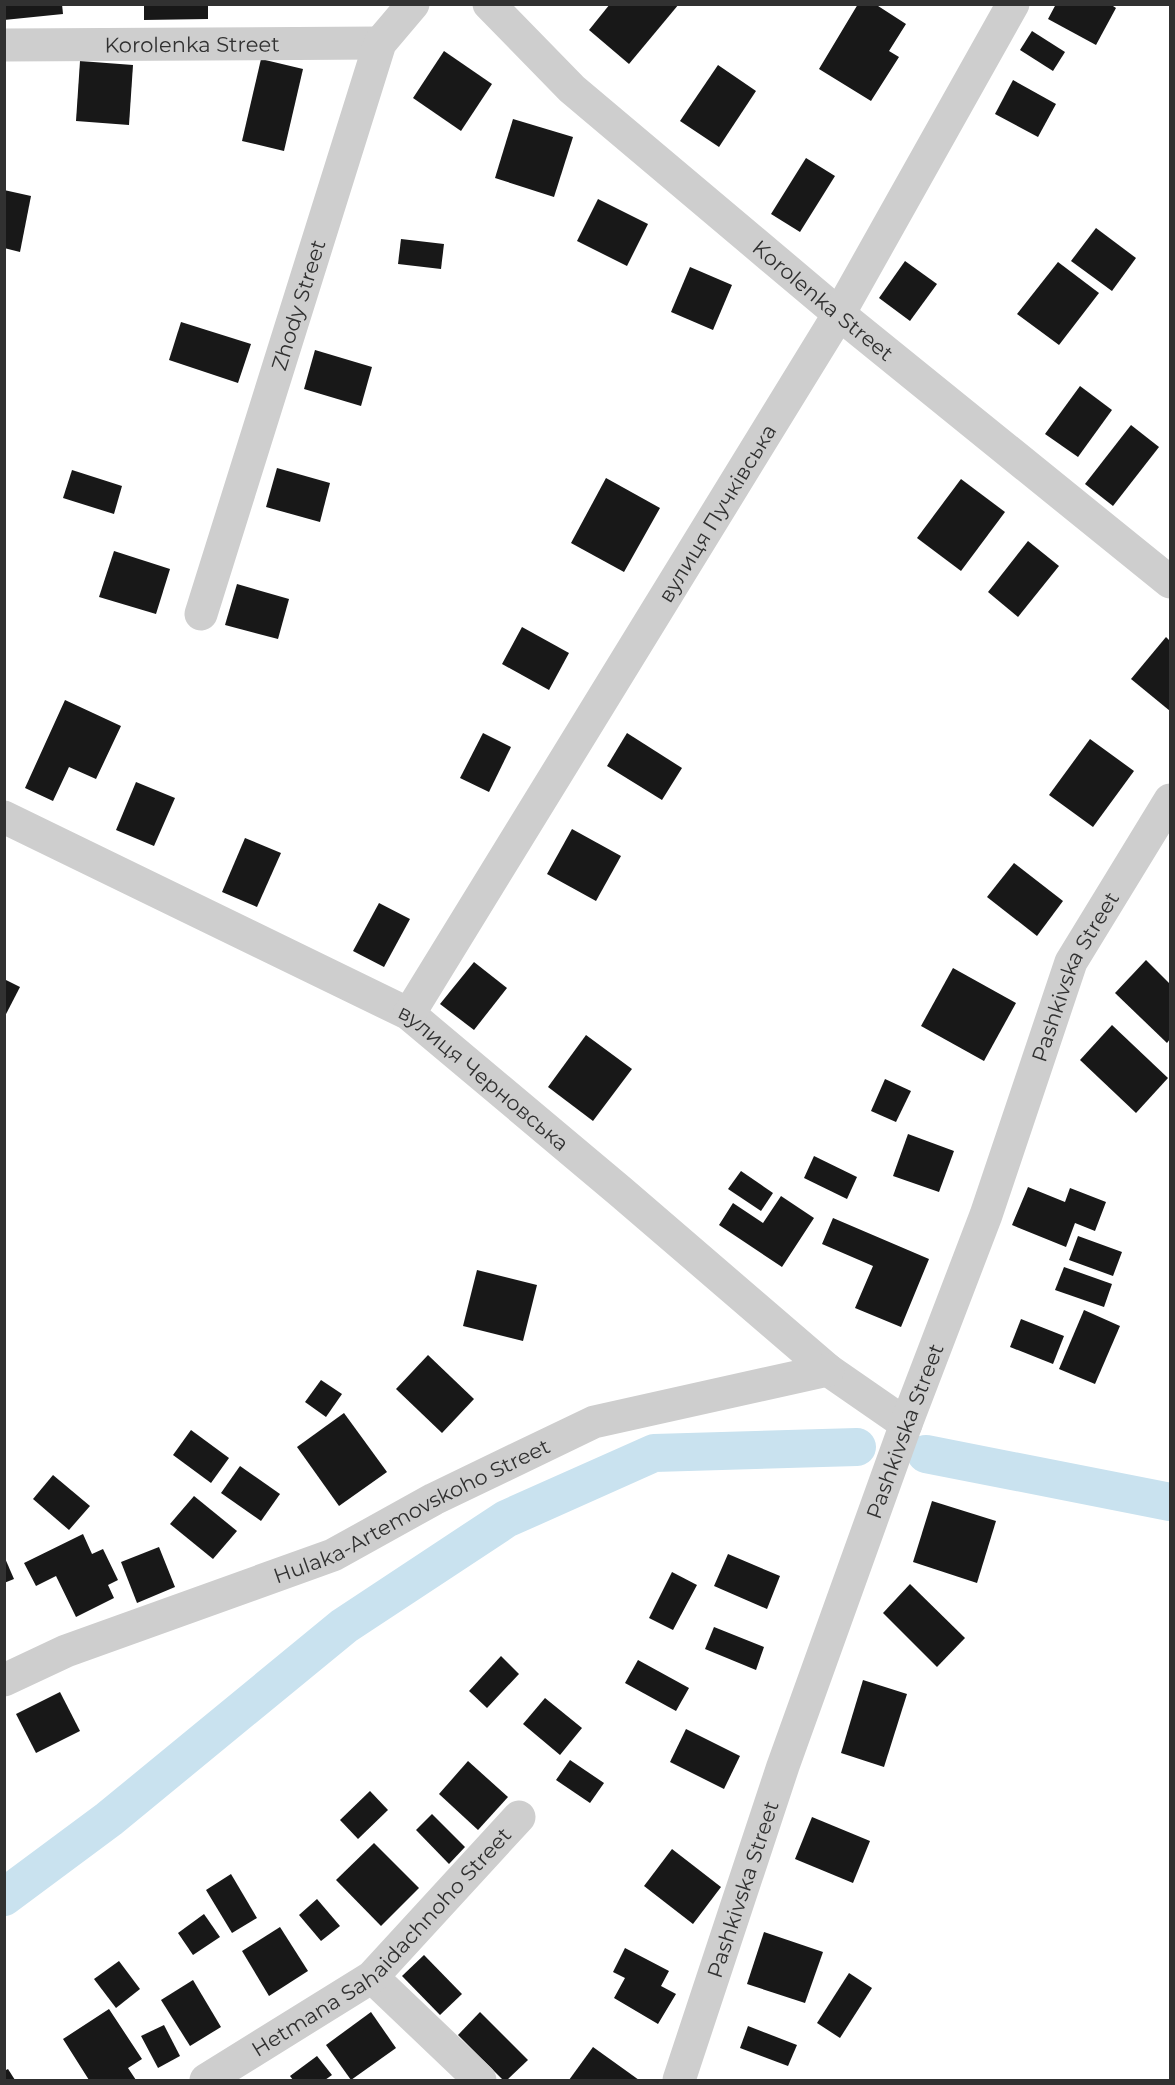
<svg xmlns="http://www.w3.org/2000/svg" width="1175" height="2085" font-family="Montserrat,sans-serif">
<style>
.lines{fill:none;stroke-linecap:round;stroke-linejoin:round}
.canal{stroke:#c9e2ef;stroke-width:38}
.building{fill:#181818}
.minor{stroke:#cecece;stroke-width:33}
.labels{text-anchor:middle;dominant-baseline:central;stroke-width:6;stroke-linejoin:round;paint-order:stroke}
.street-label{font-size:21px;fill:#313131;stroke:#fff}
</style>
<rect width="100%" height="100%" fill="#fff"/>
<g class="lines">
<g class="canal">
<path d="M926,1454l244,48"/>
<path d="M4,1897l105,-78 235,-193 162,-107 148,-66 203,-6"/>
</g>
</g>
<g class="building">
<path d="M4,4h58l1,10 -59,6z"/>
<path d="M144,4h64v15l-64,1z"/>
<path d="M610,4h69l-50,60 -40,-34z"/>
<path d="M858,4h17l31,20 -17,27 10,6 -28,44 -52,-32z"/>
<path d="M1056,4h54l6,4 -20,37 -48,-26z"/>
<path d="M1032,31l33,21 -12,19 -33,-21z"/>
<path d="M444,51l48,33 -31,47 -48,-33z"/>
<path d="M261,59l42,10 -19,82 -42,-10z"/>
<path d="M80,61l53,4 -4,60 -53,-4z"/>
<path d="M718,65l38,26 -37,56 -39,-26z"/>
<path d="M1013,80l43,24 -18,33 -43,-23z"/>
<path d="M513,119l60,18 -19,60 -59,-19z"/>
<path d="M806,158l29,18 -35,56 -29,-18z"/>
<path d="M4,190l27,6 -11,56 -16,-4z"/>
<path d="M598,199l50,25 -21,42 -50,-25z"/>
<path d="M1096,228l40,30 -24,33 -41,-30z"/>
<path d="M401,239l43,5 -3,25 -43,-5z"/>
<path d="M905,261l32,23 -27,37 -31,-23z"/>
<path d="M1058,262l41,31 -40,52 -42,-31z"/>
<path d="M690,267l42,18 -19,45 -42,-18z"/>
<path d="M181,322l70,22 -13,39 -69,-23z"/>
<path d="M315,350l57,17 -11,39 -57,-17z"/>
<path d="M1080,386l32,24 -34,47 -33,-23z"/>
<path d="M1131,425l28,22 -46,59 -28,-22z"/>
<path d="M277,468l53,15 -10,39 -54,-15z"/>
<path d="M72,470l50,16 -8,28 -51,-16z"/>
<path d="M606,478l54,30 -36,64 -53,-29z"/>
<path d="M961,479l44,33 -44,59 -44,-33z"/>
<path d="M1028,541l31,25 -41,51 -30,-25z"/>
<path d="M114,551l56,18 -14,45 -57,-17z"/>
<path d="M237,584l52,15 -11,40 -53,-14z"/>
<path d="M522,627l47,26 -20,37 -47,-26z"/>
<path d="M1166,637l4,4v70l-39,-32z"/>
<path d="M65,700l56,26 -25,53 -27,-12 -16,34 -28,-13z"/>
<path d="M483,733l28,14 -22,45 -29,-14z"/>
<path d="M627,733l55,35 -20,32 -55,-34z"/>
<path d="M1090,739l44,32 -41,56 -44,-32z"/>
<path d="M136,782l39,16 -21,48 -38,-16z"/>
<path d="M572,829l49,27 -25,45 -49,-27z"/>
<path d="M245,838l36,15 -24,54 -35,-15z"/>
<path d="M1014,863l49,38 -26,35 -50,-39z"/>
<path d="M379,903l31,16 -26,48 -31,-16z"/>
<path d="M1146,960l24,24v55l-3,4 -52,-50z"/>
<path d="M474,962l33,26 -33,42 -34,-26z"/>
<path d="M953,968l63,35 -32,58 -63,-35z"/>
<path d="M4,979l16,8 -16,31z"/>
<path d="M1112,1025l56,53 -32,35 -56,-53z"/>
<path d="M586,1035l46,34 -39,52 -45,-34z"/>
<path d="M885,1079l26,12 -15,31 -25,-11z"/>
<path d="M908,1134l46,17 -15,41 -46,-16z"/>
<path d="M814,1156l43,21 -10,22 -43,-21z"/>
<path d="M741,1171l32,22 -12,18 -33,-22z"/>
<path d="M1028,1187l37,15 5,-14 36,14 -11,29 -20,-8 -9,24 -54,-22z"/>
<path d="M781,1196l33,22 -32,49 -63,-42 14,-22 30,20z"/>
<path d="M833,1218l96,41 -28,68 -46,-19 18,-42 -51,-22z"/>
<path d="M1078,1236l44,16 -9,24 -44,-16z"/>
<path d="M1064,1267l48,17 -8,23 -49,-17z"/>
<path d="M477,1270l60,15 -14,56 -60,-15z"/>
<path d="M1084,1310l36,16 -25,58 -36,-15z"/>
<path d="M1021,1319l43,17 -11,28 -43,-17z"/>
<path d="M428,1355l46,44 -32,34 -46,-44z"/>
<path d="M321,1380l21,14 -16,23 -21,-15z"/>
<path d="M344,1413l43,59 -48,34 -42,-59z"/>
<path d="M191,1430l38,28 -18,25 -38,-28z"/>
<path d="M240,1466l40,28 -19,27 -40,-28z"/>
<path d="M53,1475l37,31 -21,24 -36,-31z"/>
<path d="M194,1496l43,35 -24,28 -43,-35z"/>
<path d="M932,1501l64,20 -19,62 -64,-21z"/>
<path d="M83,1534l9,20 11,-5 15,31 -10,5 6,13 -38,19 -20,-41 -20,10 -12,-23z"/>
<path d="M159,1547l16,40 -38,16 -16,-41z"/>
<path d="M728,1554l52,22 -13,33 -53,-23z"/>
<path d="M4,1556l10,23 -10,4z"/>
<path d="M672,1572l25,13 -24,45 -24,-12z"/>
<path d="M910,1584l55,54 -28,29 -54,-54z"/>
<path d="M714,1627l50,20 -8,23 -51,-21z"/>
<path d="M501,1656l18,18 -32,34 -18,-17z"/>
<path d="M638,1660l51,28 -13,23 -51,-28z"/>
<path d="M863,1680l44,14 -23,73 -43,-14z"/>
<path d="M60,1692l20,39 -44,22 -20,-39z"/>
<path d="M545,1698l37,30 -22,27 -37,-31z"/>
<path d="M686,1729l54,27 -16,33 -54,-27z"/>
<path d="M570,1760l34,23 -14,20 -34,-23z"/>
<path d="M468,1761l40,36 -30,33 -39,-36z"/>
<path d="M370,1791l18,19 -30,29 -18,-19z"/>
<path d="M432,1814l33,33 -16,17 -33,-34z"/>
<path d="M812,1817l58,24 -17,42 -58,-24z"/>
<path d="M374,1843l45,45 -38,38 -45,-46z"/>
<path d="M672,1849l49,38 -28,37 -49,-38z"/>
<path d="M231,1874l26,44 -25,15 -26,-43z"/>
<path d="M317,1899l23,27 -19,15 -22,-26z"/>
<path d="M204,1914l16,23 -27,18 -15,-22z"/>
<path d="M280,1927l28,44 -39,25 -27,-45z"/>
<path d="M764,1932l59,20 -18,51 -58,-19z"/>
<path d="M625,1948l44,23 -8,15 15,8 -18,30 -44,-26 11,-20 -12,-6z"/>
<path d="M424,1955l38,39 -22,21 -38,-39z"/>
<path d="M119,1961l21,28 -24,19 -22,-29z"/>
<path d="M849,1973l23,15 -32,50 -23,-15z"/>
<path d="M193,1980l28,47 -31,19 -29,-46z"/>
<path d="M109,2009l33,50 -14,9 8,12h-47l-26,-41z"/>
<path d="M371,2012l25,36 -45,32 -25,-35z"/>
<path d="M480,2012l48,48 -21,20h-4l-45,-45z"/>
<path d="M164,2025l16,31 -22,12 -17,-32z"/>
<path d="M748,2026l49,19 -9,21 -48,-18z"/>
<path d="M593,2047l46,33h-70z"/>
<path d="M317,2056l15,19 -7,5h-32l-3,-4z"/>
<path d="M8,2069l7,11h-11v-9z"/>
</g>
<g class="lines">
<g class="minor">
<path id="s1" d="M489,4l83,85 267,225 331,268"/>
<path id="s2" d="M4,45l376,-2"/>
<path id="s3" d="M201,614l179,-571 33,-39"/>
<path id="s4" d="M4,817l405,197 212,178 207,178 78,54"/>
<path id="s5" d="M409,1014l430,-700 174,-310"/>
<path id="s6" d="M4,1680l62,-29 267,-96 101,-56 160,-77 234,-52"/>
<path d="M372,1977l108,103"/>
<path id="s7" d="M206,2080l166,-103 147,-160"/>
<path id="s8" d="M679,2080l104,-314 123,-342 80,-209 85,-253 99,-162"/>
</g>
</g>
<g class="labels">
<g class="street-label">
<text stroke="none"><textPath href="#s2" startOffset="188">Korolenka Street</textPath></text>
<text stroke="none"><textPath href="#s1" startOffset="447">Korolenka Street</textPath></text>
<text stroke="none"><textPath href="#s3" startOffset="324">Zhody Street</textPath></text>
<text stroke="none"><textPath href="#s5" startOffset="588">вулиця Пучківська</textPath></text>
<text stroke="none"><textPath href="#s8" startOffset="1173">Pashkivska Street</textPath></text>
<text stroke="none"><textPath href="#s4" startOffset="548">вулиця Черновська</textPath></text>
<text stroke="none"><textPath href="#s8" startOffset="687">Pashkivska Street</textPath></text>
<text stroke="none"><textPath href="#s6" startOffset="442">Hulaka-Artemovskoho Street</textPath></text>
<text stroke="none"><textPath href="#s8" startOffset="201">Pashkivska Street</textPath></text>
<text stroke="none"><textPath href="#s7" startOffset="225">Hetmana Sahaidachnoho Street</textPath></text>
</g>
</g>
<rect width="1175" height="2085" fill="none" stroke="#313131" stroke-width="12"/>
</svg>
